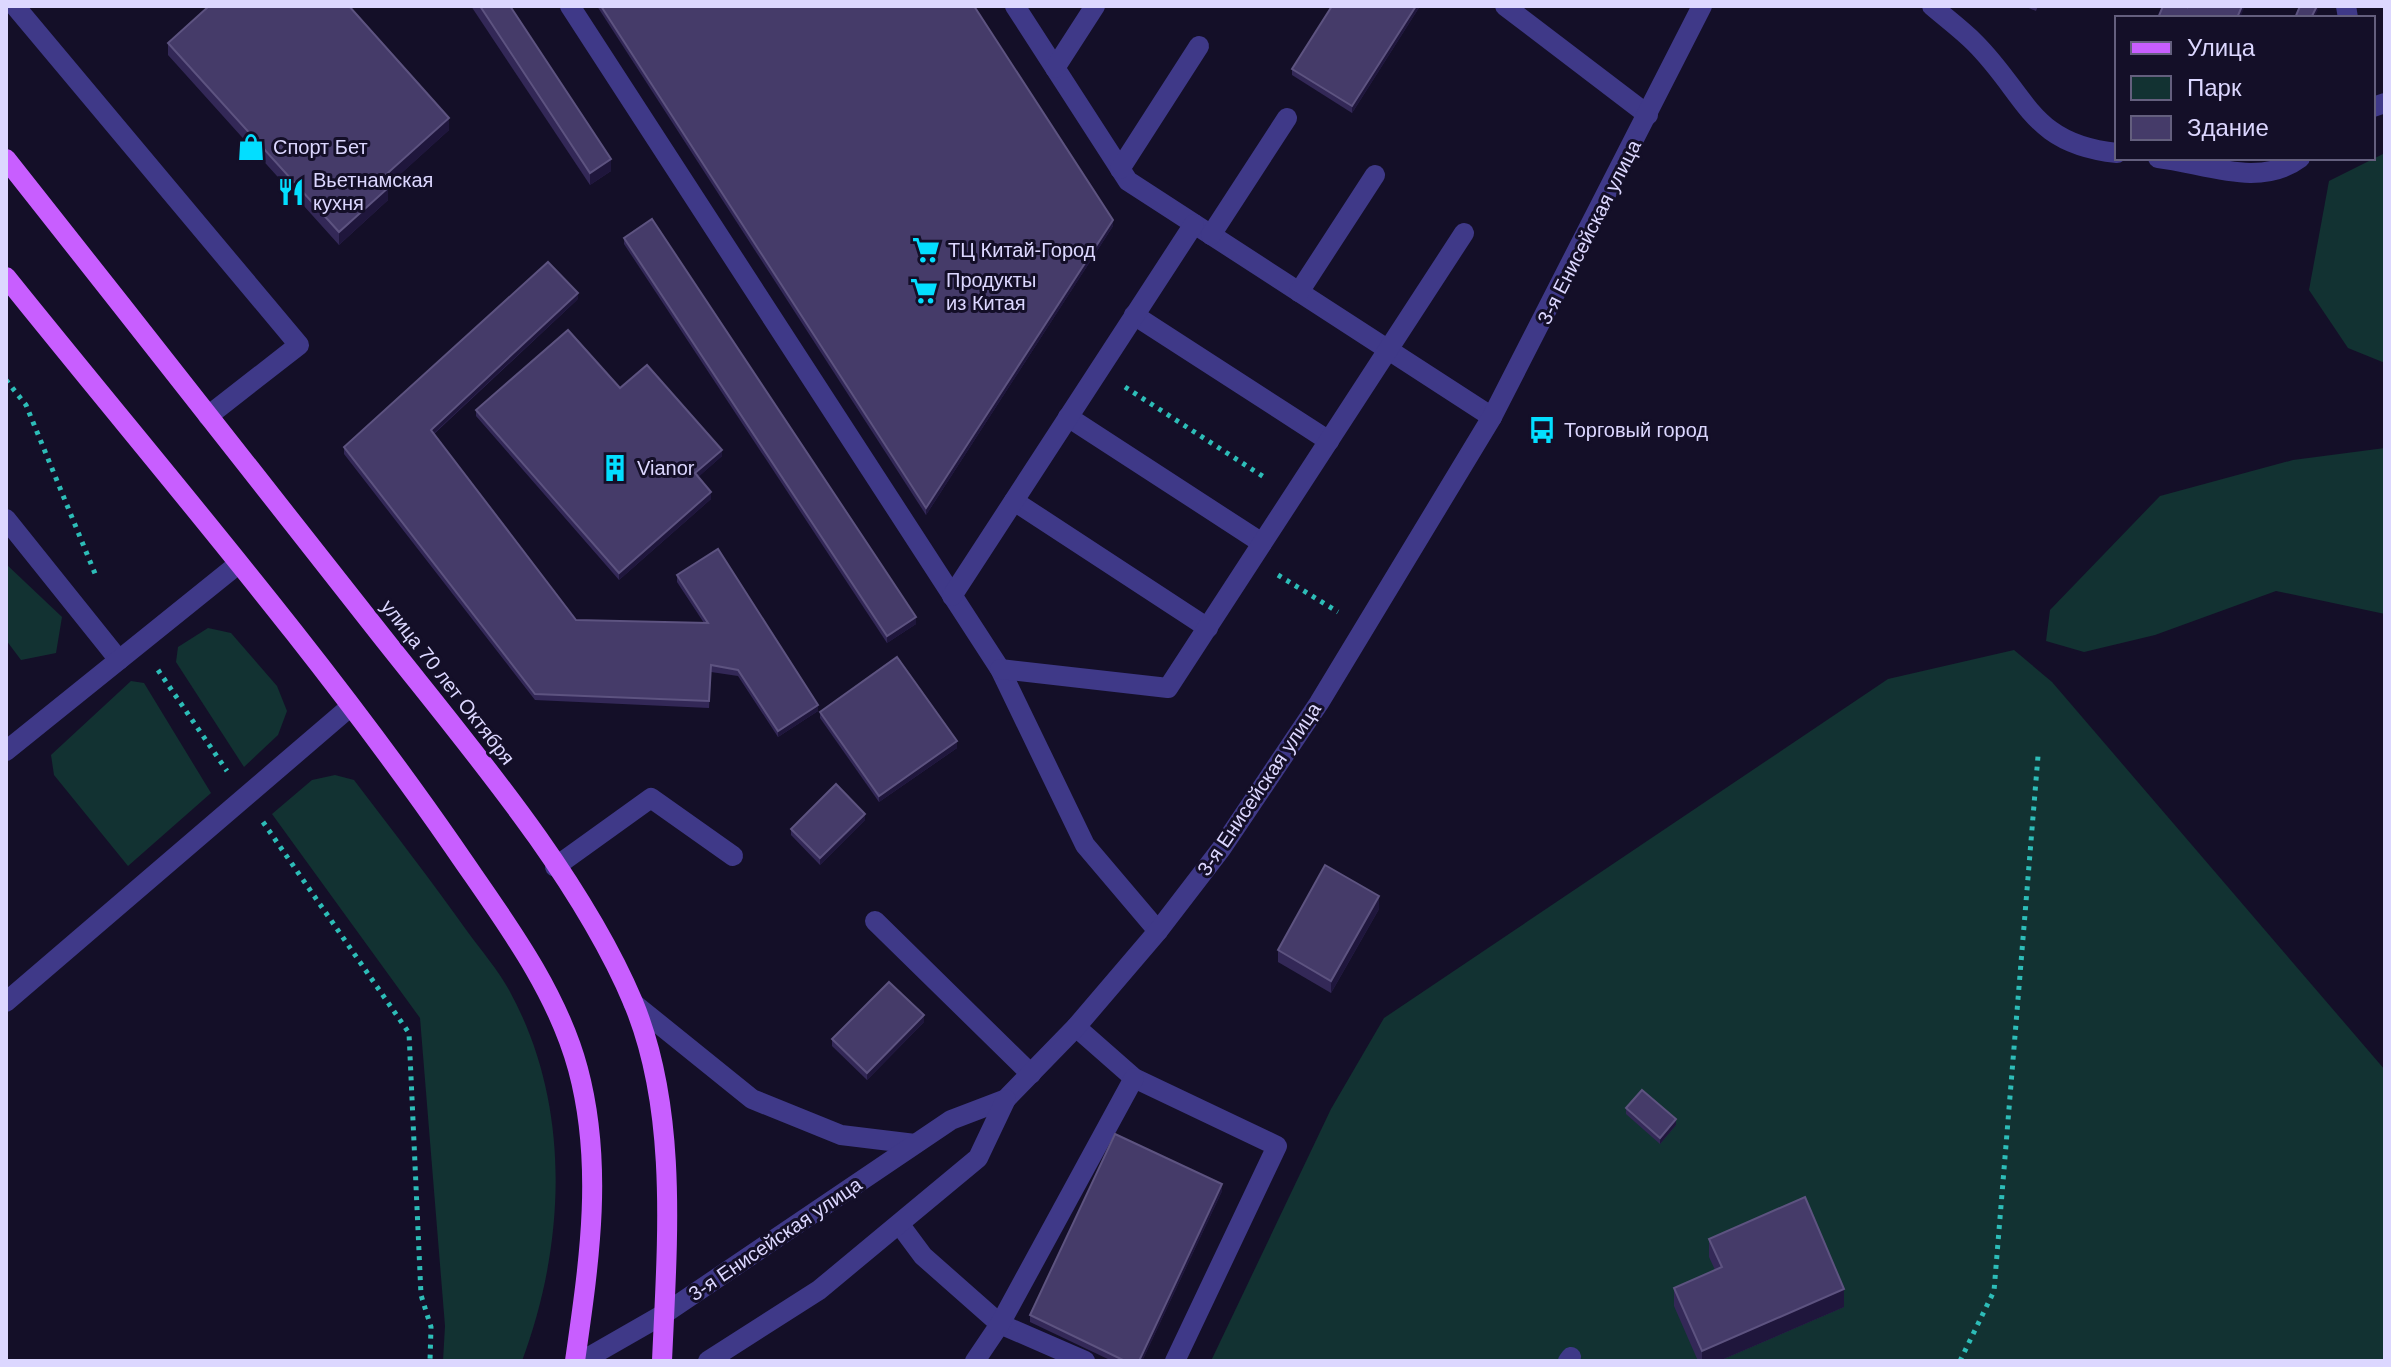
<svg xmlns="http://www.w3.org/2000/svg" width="2391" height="1367" font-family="Arial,sans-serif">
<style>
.green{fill:#123232}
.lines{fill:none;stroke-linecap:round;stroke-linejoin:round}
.path{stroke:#2dbdb8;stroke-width:5;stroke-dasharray:4 6;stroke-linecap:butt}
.minor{stroke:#3f3988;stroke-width:20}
.major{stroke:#c85eff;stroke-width:20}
.wall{fill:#332857}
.shaded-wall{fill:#1f163c}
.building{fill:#453b69;stroke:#5d5380;stroke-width:2}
.labels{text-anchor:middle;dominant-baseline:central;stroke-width:6;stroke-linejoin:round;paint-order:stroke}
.poi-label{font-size:20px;fill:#dcd7ff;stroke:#140f28;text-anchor:start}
.street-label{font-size:20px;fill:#dcd7ff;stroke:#140f28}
</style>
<rect width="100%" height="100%" fill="#140f28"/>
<g class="green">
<path d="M2385,153v210l-37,-15 -39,-58 20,-109z"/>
<path d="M2385,448v166l-109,-23 -121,44 -71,17 -38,-11 4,-31 110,-114 133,-36z"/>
<path d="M6,564l56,53 -6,36 -35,7 -15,-20z"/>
<path d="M208,628l23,5 46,53 10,25 -9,24 -34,32 -68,-105 2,-15z"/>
<path d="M2014,650l38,32 333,388v291h-1174l120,-252 53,-91 504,-339z"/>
<path d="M131,681l13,2 67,110 -83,73 -74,-91 -3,-20z"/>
<path d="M335,775l19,5c38,50 77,100 113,151 14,19 31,39 42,59 63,114 57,253 13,371h-79l2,-35 -25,-308 -148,-204 40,-34z"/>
</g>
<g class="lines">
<g class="path">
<path d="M6,380l20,25 70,171"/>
<path d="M1125,387l142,92"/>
<path d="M1278,575l60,37"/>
<path d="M158,670l69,101"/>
<path d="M263,822l146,211 12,262 10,32 -1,34"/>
<path d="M1960,1361l34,-70 44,-535"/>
</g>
<g class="minor">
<path d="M15,6l284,339 -91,71"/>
<path d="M570,6l430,663 85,176 73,86"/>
<path d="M1015,6l113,175 364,236"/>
<path d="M1505,6l143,109"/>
<path d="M1932,6c14,12 30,24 43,37 53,53 55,101 142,110"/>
<path d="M2346,6l2,12"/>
<path d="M1055,68l40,-62"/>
<path d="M2373,107l12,-4"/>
<path d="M2158,158c46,5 101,31 142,0"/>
<path d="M1120,169l79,-123"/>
<path d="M1211,235l76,-117"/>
<path d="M1299,292l76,-117"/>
<path d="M1134,315l195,126"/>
<path d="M1068,417l194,126"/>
<path d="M1014,501l194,127"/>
<path d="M6,519l113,141"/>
<path d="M952,596l242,-372"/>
<path d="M1000,669l168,19 296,-455"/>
<path d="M6,751l231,-186"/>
<path d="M555,867l96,-69 82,58"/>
<path d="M875,921l156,153"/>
<path d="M6,1002l344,-295"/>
<path d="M633,1003l119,96 89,36 74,9"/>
<path d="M1076,1027l58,51 143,68 -102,215"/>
<path d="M900,1225l23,31 77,68 85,37"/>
<path d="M582,1361l82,-47 287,-194 55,-21 70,-72 82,-96 63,-82 98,-146 173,-286 210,-411"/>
<path d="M708,1361l111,-71 159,-132 28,-59"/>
<path d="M975,1361l25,-37 134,-246"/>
<path d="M1568,1361l3,-4"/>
</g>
<g class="major">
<path d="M6,159c125,158 249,316 374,475 86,109 199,240 253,368 46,110 34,244 29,359"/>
<path d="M6,277c150,187 310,371 447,569 47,69 103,141 125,223 26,97 11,194 -3,292"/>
</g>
</g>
<g class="wall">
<path d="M471,6h39l101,165 -21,14z"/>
<path d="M597,6h377l139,220 -187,289z"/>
<path d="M1332,6h88l-68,107 -60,-38v-6z"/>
<path d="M2024,6h14l-2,5z"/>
<path d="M168,43l281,87 -62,56 1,14 -49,45 -171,-190z"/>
<path d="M624,238l292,386 -29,19 -263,-399z"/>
<path d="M578,299l-144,135 142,186 128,3 -27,-41v-7l141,136 -40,26 -40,-61 -27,-4 -2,36 -174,-8 -191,-246v-7z"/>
<path d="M620,388l102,68 -24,21 13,22 -92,81 -143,-164v-6z"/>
<path d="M820,712l137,36 -78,54 -59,-84z"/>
<path d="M865,820l-45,45 -29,-30v-6z"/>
<path d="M1379,909l-48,84 -53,-31v-12z"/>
<path d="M924,1022l-57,58 -35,-34v-7z"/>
<path d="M1626,1108l50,17 -16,19 -34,-30z"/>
<path d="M1222,1191l-80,170h-30l-82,-39v-7z"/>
<path d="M1709,1239l135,68 -125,54h-21l-24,-55v-18l41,-18 -6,-13z"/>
</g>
<g class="shaded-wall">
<path d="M1416,6h4l-68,107v-7z"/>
<path d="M2242,6h3l-5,12h-3z"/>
<path d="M2317,6l1,4 -4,8h-3z"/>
<path d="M449,118v12l-68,62v-13z"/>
<path d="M611,159v12l-21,14v-12z"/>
<path d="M388,188v12l-49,45v-13z"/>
<path d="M1113,220v6l-187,289v-7z"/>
<path d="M578,293v6l-147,137v-6z"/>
<path d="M722,450v6l-27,24v-7z"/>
<path d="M711,492v7l-92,81v-7z"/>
<path d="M916,617v7l-29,19v-7z"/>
<path d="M818,705v6l-40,26v-6z"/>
<path d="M957,741v7l-78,54v-6z"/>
<path d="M865,814v6l-45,45v-7z"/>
<path d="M1379,896v13l-48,84v-12z"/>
<path d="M924,1015v7l-57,58v-7z"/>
<path d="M1676,1119v6l-16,19v-6z"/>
<path d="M1222,1184v7l-80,170h-3z"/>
<path d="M1844,1289v18l-125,54h-17v-10z"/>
</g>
<g class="building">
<path d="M209,6h140l100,112 -68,61 7,9 -49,44 -171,-189z"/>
<path d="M480,6h30l101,153 -21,14z"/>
<path d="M601,6h373l139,214 -187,288z"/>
<path d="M1332,6h84l-64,100 -60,-37z"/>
<path d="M2163,6h21l3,1v-1h55l-5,12h-79z"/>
<path d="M2300,6h17l-6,12h-16z"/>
<path d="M652,219l264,398 -29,19 -263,-398z"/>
<path d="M548,262l30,31 -147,137 145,190 132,3 -31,-48 41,-26 100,156 -40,26 -40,-61 -27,-5 -2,36 -174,-7 -191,-247z"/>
<path d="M568,330l52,58 27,-23 75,85 -27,23 16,19 -92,81 -143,-163z"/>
<path d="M897,657l60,84 -78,55 -59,-84z"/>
<path d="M836,784l29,30 -45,44 -29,-29z"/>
<path d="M1325,865l54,31 -48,85 -53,-31z"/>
<path d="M889,982l35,33 -57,58 -35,-34z"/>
<path d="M1642,1090l34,29 -16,19 -34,-30z"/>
<path d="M1115,1134l107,50 -83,177h-14l-95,-46z"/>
<path d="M1805,1197l39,92 -142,62 -28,-63 48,-21 -13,-28z"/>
</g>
<defs>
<g id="shop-bare" transform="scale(2.16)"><path d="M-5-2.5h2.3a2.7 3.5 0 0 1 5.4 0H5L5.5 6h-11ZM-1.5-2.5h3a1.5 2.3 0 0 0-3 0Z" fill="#03deff" stroke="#140f28" stroke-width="2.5" paint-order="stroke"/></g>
<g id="restaurant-bare" transform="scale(2.16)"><path d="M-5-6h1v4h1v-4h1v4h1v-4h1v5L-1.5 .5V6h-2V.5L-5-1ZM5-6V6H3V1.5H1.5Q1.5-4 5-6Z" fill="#03deff" stroke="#140f28" stroke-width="2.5" paint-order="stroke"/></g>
<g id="supermarket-bare" transform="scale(2.16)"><path d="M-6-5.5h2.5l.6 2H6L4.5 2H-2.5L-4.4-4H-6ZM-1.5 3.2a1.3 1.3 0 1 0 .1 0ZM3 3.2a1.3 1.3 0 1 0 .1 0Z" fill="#03deff" stroke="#140f28" stroke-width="2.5" paint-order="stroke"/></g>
<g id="bus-bare" transform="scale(2.16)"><path d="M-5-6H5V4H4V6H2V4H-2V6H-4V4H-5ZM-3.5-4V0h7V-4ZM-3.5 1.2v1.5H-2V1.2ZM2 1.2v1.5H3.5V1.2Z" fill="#03deff" stroke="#140f28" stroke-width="2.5" paint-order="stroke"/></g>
<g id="building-bare" transform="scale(2.16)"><path d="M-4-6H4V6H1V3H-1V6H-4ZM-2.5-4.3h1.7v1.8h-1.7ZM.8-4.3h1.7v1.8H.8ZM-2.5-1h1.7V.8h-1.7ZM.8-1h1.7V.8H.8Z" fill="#03deff" stroke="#140f28" stroke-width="2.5" paint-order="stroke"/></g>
</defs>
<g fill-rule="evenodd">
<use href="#shop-bare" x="251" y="147"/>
<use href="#restaurant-bare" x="291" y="192"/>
<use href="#supermarket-bare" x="926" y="250"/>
<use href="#supermarket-bare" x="924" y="291"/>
<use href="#bus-bare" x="1542" y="430"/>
<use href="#building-bare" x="615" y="468"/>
</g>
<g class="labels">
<g class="poi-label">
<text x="273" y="147">Спорт Бет</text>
<text x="313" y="180">Вьетнамская<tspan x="313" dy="23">кухня</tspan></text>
<text x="948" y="250">ТЦ Китай-Город</text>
<text x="946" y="280">Продукты<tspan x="946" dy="23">из Китая</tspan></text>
<text x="1564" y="430">Торговый город</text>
<text x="637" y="468">Vianor</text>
</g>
<g class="street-label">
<text transform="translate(1589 232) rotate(-63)">3-я Енисейская улица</text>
<text transform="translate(448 682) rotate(52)">улица 70 лет Октября</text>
<text transform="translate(1259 789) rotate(-56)">3-я Енисейская улица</text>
<text transform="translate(775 1239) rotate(-34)">3-я Енисейская улица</text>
</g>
</g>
<rect width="2391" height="1367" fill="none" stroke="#dcd7ff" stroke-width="16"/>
<rect x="2115" y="16" width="260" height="144" fill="#140f28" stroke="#645f7e" stroke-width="2"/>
<rect x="2131" y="42" width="40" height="12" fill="#c85eff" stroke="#645f7e" stroke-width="2"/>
<text x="2187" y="56" font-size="24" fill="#dcd7ff">Улица</text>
<rect x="2131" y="76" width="40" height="24" fill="#123232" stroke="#645f7e" stroke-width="2"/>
<text x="2187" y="96" font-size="24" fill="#dcd7ff">Парк</text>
<rect x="2131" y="116" width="40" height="24" fill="#453b69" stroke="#645f7e" stroke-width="2"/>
<text x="2187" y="136" font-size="24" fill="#dcd7ff">Здание</text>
</svg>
